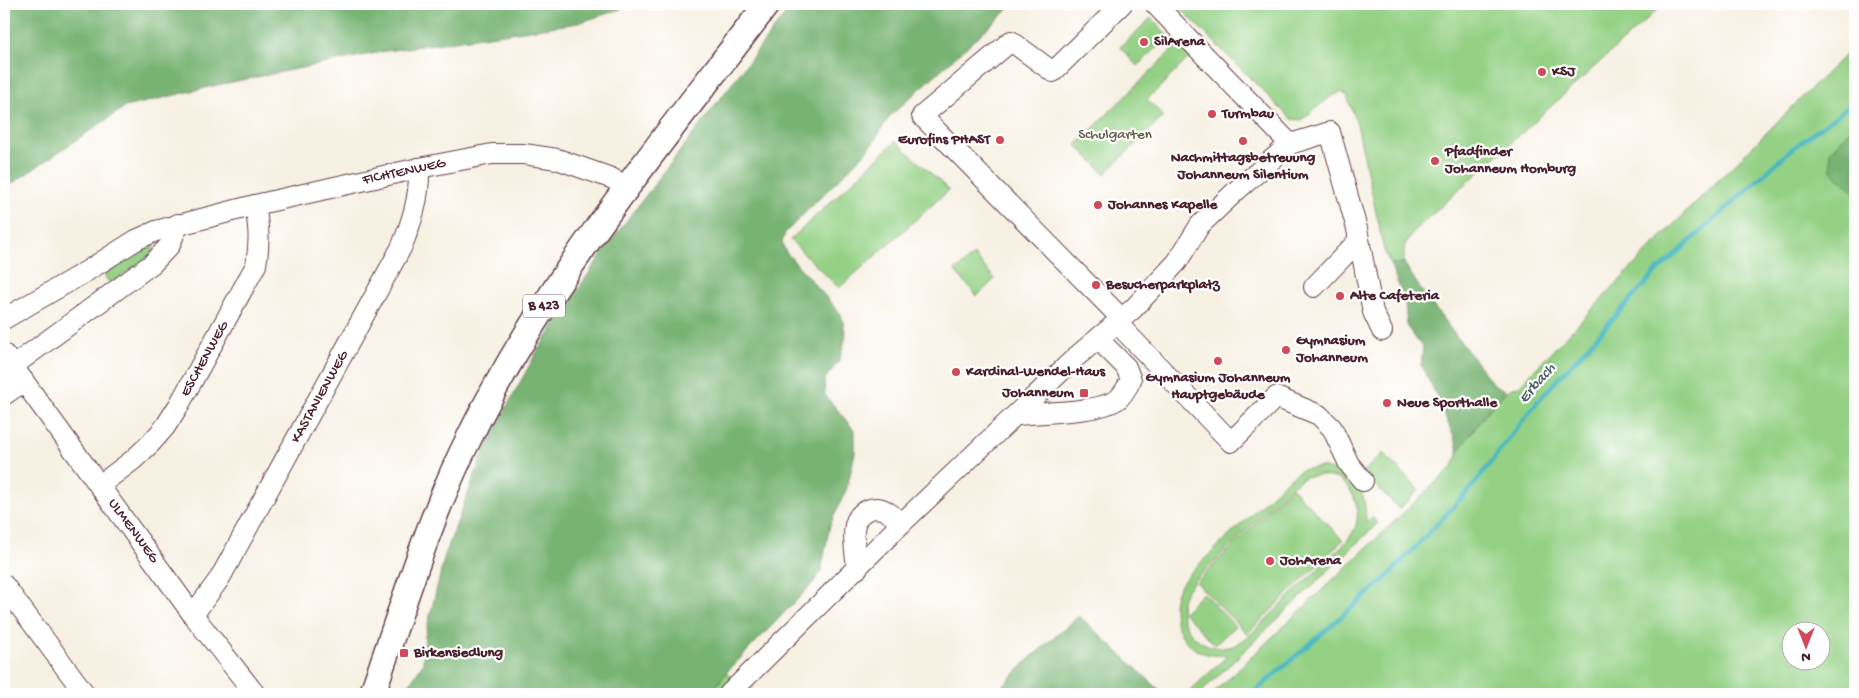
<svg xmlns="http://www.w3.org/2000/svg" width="1859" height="698" font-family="'Gochi Hand',sans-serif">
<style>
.green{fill:#94d185;stroke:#6f7858;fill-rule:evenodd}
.forest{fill:#77b372;stroke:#60694e}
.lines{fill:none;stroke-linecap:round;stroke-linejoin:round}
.stream{stroke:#49b8c2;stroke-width:4.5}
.minor-casing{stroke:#643e47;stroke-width:22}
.major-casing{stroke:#643e47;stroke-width:28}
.minor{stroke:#fff;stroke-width:20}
.major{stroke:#fff;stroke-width:25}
.poi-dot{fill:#d1495b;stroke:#fff;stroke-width:2}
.labels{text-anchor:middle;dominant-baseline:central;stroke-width:4.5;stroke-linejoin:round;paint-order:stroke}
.shield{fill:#fff;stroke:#80626b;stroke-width:1}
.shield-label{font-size:14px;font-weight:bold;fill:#4a1f2b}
.poi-label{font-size:15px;font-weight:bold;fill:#4a1f2b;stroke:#fff;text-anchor:start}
.park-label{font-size:15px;fill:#645d4a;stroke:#fff}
.street-label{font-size:15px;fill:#4a1f2b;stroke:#fff}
.water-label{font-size:16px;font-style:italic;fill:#4a5c67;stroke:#fff}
</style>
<rect width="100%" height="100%" fill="#fff"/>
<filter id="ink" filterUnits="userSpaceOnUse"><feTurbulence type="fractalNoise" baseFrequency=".02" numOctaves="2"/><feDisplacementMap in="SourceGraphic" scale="10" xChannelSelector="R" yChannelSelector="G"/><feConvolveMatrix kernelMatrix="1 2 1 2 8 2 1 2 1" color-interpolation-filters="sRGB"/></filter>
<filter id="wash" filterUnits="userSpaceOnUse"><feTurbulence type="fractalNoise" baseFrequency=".0096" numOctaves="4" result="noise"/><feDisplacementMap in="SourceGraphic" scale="20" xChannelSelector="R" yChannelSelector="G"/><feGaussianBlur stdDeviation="1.12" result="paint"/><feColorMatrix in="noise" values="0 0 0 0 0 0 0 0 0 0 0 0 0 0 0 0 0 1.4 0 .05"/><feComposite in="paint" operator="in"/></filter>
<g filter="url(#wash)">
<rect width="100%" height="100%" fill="#f7f1e3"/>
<g class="green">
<path d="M1176,4h477l4,6 -244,222 -9,15v16l-14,1 -6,-14 -27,-126 -10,-28 -6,-4 -11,5 -29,23 -10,-1z"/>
<path d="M1151,18l18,19 -32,29 -17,-19z"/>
<path d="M1178,44l13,12 -44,44 17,16 -59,58 -29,-29z"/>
<path d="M1855,45v82l-7,5 -17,39 24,22v501h-643l240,-227 6,-11v-5l29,-39 19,-21 14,-6 141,-148zM1792,630h30v30h-30z"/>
<path d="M896,141l53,49 -110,98 -49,-48z"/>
<path d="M153,242l1,10 -42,31 -5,-3 -6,-12z"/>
<path d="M974,255l21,24 -18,17 -22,-25z"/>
<path d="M1383,453l36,37 -20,19 -36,-37z"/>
<path d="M1321,467c36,9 44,18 45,55l6,-5 6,6 -179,171h-6l-3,-3 37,-35c-7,-1 -15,0 -23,-3 -24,-7 -36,-39 -27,-61 2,-6 7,-11 10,-16l99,-95 15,-11zM1322,475c5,2 11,2 16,4 17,10 25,36 15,53 -2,4 -5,7 -7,10l-96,93c-5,3 -11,9 -17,11 -30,10 -63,-23 -48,-53 2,-4 7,-9 10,-13l96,-93 13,-10z"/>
<path d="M1292,488l51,52 -96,94 -51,-52z"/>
<path d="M1203,593l32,33 -20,19 -32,-33z"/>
<path d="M726,673l32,21h-48z"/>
</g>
<g class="forest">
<path d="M4,4h624l-7,5 -43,14 -192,28 -169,34 -92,22 -121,82z"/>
<path d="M793,4h221l-124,112 -21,33 -84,84 -3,9 3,9 56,63 5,22 -7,25 -15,19 1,15 30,36v22l-8,35 -17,37 -9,46 -8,12 -87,90 -16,21h-307l20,-31 2,-27 20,-81 37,-99 24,-48 32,-58 69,-104z"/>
<path d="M1855,127v66l-24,-22 -1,-19 18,-20z"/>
<path d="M1404,263l19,30 70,91 13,7 -19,21 -29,39 -2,-9 -22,-52 -13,-24 2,-18 -16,-21 -2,-26 -15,-37z"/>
<path d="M1079,616l85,78h-169l34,-35z"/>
</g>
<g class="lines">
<path class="stream" d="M1252,694l134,-116 86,-91 66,-86 116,-127 139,-126 62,-46"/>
</g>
</g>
<g filter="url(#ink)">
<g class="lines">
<g class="minor-casing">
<g id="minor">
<path d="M1122,4l-69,68 -42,-31 -89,75 200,203"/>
<path d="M1155,4l135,140"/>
<path d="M1314,287l45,-47"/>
<path d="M4,319l83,-48 49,-31 20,-9 99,-26 164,-37 73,-14h32l33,5 54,19 17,9"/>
<path d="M1117,323l114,119 45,-45 43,18 13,13 17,36 14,17"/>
<path d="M4,354l189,261 62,79"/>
<path d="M13,366l140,-103 17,-18 8,-21"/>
<path d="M4,395l20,-14"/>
<path d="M1017,415c24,-3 82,-2 101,-16 6,-5 9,-12 13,-19l-5,-13 -28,-28"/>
<path d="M100,485l33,-25 18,-17 14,-16 14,-22 77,-140c4,-23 3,-38 -1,-60"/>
<path d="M857,569c-1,-14 -5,-30 -2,-44 3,-14 19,-21 31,-14 6,3 11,9 15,13"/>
<path d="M4,585l81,109"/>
<path d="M193,615l27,-37 181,-330c11,-26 19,-51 18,-80"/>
<path d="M729,694l172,-170 175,-167 57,-48 44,-47 23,-37 36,-34 54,-47 40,-12 27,97 16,83 9,19"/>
</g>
</g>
<g class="major-casing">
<path id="major" d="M372,694c31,-87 57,-177 99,-260 77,-156 191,-292 296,-430"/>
</g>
<use href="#minor" class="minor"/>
<use href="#major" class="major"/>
</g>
</g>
<g class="poi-dot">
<circle cx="1144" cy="42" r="5"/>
<circle cx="1542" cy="72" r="5"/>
<circle cx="1212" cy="114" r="5"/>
<circle cx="1000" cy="140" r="5"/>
<circle cx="1243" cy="141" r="5"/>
<circle cx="1435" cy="161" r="5"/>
<circle cx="1098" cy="205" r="5"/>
<circle cx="1096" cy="285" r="5"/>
<circle cx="1340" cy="296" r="5"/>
<circle cx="1286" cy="350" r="5"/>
<circle cx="1218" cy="361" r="5"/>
<circle cx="956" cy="372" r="5"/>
<rect x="1079" y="388" width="10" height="10" rx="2.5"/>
<circle cx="1387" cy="403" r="5"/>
<circle cx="1270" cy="561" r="5"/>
<rect x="399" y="648" width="10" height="10" rx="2.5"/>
</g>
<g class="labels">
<rect class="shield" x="523" y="294.5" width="42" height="23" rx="4"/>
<g class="shield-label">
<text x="544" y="306">B 423</text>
</g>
<g class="poi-label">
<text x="1154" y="42">SilArena</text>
<text x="1552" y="72">KSJ</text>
<text x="1222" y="114">Turmbau</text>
<text x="990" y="140" text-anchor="end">Eurofins PHAST</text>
<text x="1445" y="152">Pfadfinder<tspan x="1445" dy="17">Johanneum Homburg</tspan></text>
<text x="1243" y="158" text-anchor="middle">Nachmittagsbetreuung<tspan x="1243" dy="17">Johanneum Silentium</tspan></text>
<text x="1108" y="205">Johannes Kapelle</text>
<text x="1106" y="285">Besucherparkplatz</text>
<text x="1350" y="296">Alte Cafeteria</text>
<text x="1296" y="341">Gymnasium<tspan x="1296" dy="17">Johanneum</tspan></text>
<text x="966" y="372">Kardinal-Wendel-Haus</text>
<text x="1218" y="378" text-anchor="middle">Gymnasium Johanneum<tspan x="1218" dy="17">Hauptgebäude</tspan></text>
<text x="1074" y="393" text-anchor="end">Johanneum</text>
<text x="1397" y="403">Neue Sporthalle</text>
<text x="1280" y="561">JohArena</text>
<text x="414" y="653">Birkensiedlung</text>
</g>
<g class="park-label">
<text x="1115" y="135">Schulgarten</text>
</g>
<g class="street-label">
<text transform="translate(404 172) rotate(-12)">FICHTENWEG</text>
<text transform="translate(205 359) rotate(-61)">ESCHENWEG</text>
<text transform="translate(320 397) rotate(-61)">KASTANIENWEG</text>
<text transform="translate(133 531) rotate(54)">ULMENWEG</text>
</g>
<g class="water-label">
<text transform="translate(1538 384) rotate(-49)">Erbach</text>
</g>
</g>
<rect width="1859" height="698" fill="none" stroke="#fff" stroke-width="20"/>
<g transform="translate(1806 646) rotate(180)"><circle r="24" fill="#ffffff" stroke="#b7a5aa"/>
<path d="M0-4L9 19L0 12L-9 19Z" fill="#d1495b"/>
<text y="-8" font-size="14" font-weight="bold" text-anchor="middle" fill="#4a1f2b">N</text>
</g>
</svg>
